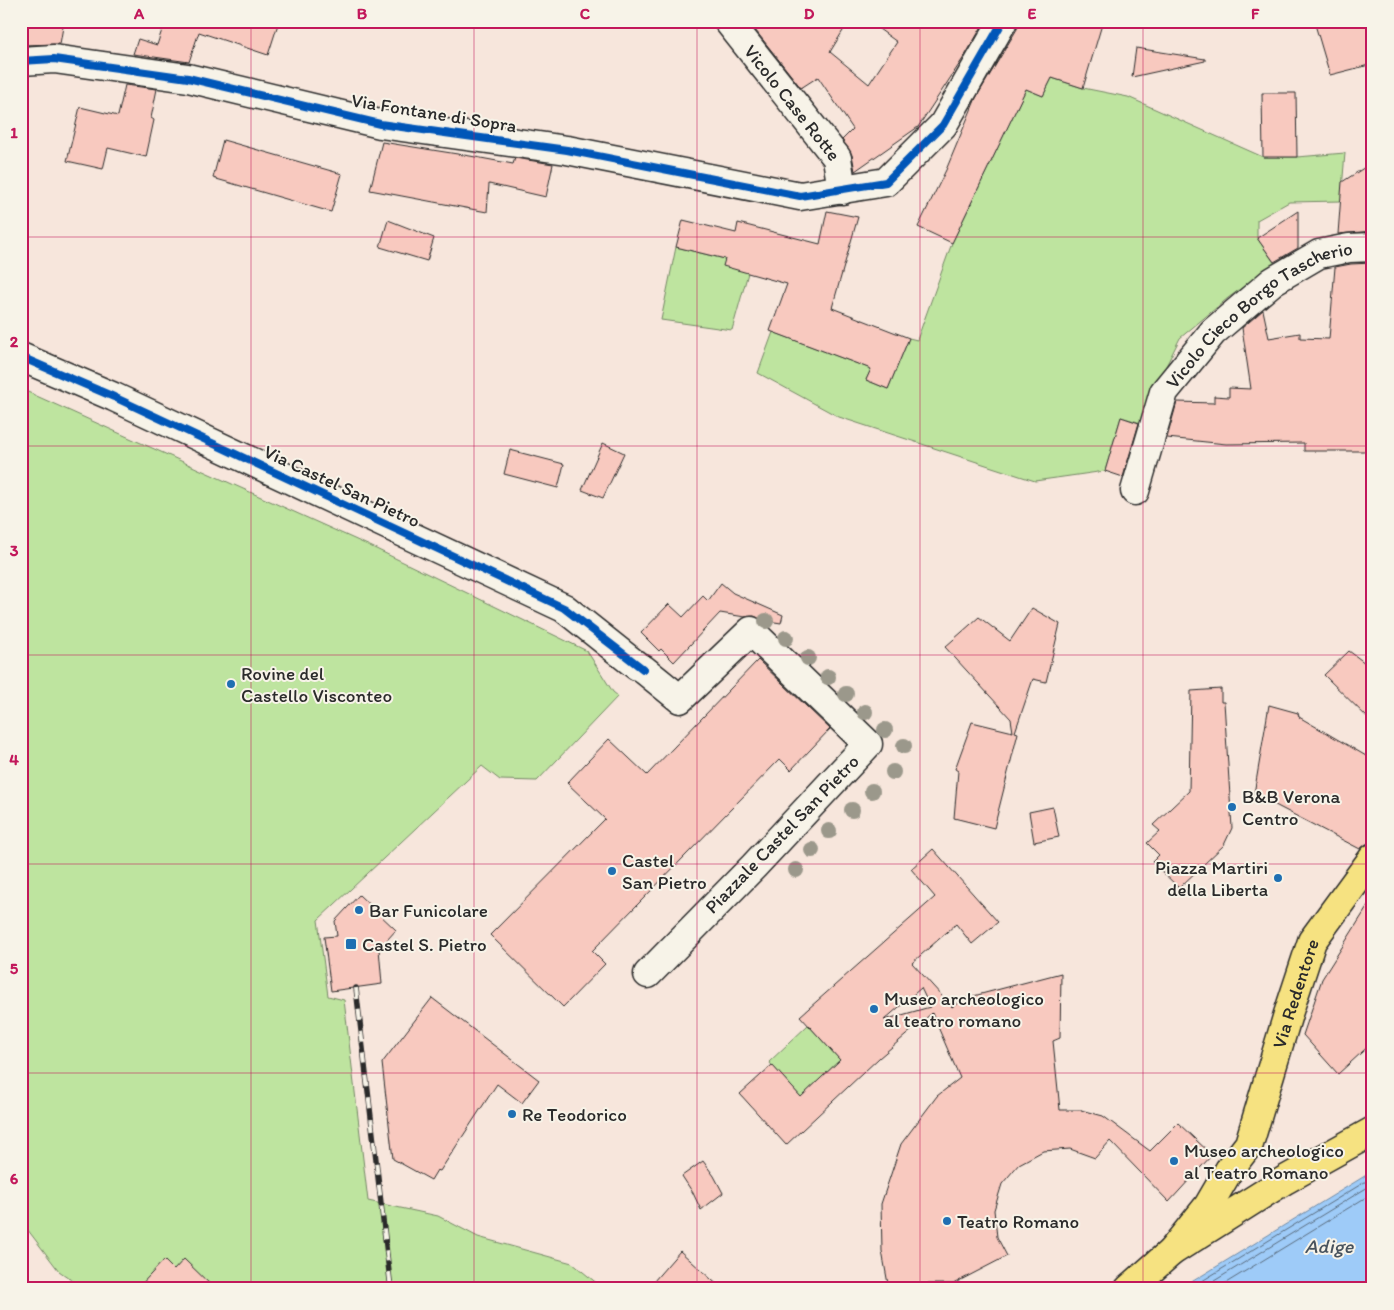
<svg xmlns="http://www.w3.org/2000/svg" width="1394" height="1310" font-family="Itim,sans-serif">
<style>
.green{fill:#bee49f;stroke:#748865}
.water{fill:#9ecbf8;stroke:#708ba6}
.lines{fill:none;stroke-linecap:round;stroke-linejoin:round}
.shore{stroke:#596b7d;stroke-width:1}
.building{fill:#f8c9bf;stroke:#2b2b2b;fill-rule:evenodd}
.minor-casing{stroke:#2b2b2b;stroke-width:31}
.major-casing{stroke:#2b2b2b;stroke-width:31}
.minor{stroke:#f7f3e8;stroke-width:28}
.major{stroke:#f6e281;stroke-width:28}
.rail-casing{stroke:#2b2b2b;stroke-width:5.5}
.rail{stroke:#f7f3e8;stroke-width:4;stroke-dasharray:11;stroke-linecap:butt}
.cycleway-casing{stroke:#f7f3e8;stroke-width:11}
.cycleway{stroke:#0057b8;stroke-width:8}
.tree{fill:#9b988b}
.grid{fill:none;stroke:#c2185b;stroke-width:1;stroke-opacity:0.55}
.poi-dot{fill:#1f6fb2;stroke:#f7f3e8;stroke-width:2}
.labels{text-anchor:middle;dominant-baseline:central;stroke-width:4;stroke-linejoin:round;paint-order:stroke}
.street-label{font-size:19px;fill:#2b2b2b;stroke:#f7f3e8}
.poi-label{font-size:19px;fill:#2b2b2b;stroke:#f7f3e8;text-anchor:start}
.water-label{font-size:20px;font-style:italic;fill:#48535e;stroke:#f7f3e8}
.neatline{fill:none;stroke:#c2185b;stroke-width:2}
.grid-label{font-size:16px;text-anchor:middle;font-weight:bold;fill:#c2185b}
</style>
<rect width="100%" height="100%" fill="#f7e6dc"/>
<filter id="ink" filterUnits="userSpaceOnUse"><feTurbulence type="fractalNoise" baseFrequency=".02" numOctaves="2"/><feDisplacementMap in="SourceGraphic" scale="10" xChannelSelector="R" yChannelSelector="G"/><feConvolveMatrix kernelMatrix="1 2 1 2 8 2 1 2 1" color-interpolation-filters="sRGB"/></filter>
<g filter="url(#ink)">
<g class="green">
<path d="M1052,78l31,10 45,9 135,60h34l48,-4 -4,48 -52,1 -32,18v18l18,26 -47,34 -48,40 -21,42 -11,45 -27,-8 -16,54 -70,10 -196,-64 -81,-44 15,-41 98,37 -5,11 22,9 21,-51 8,2 35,-97 74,-154 17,7z"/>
<path d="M676,247l49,12 23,14 -16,57 -71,-10z"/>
<path d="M21,389l351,158 215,104 26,41 5,4 -81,85 -37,-1 -18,-14 -164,154 10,76 16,4 24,201 70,15 40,21 94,26 32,26h-519l-26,-18 -38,-50z"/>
<path d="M808,1025l32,35 -39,37 -32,-35z"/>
</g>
<path class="water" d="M1373,1171v118h-193z"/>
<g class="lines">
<g class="shore">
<path d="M1189,1289l184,-112"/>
<path d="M1201,1289l172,-105"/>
<path d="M1216,1289l157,-96"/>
</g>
</g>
<g class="building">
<path d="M21,21h43l-4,23 -39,1z"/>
<path d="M165,21h114l-11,34 -69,-23 -10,30 -56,-8 5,-15 19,6z"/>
<path d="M748,21h101l-19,31 39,32 28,-42 -29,-21h117l-19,33 -48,73 -63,44 -3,-16 -10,-15 11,-11 -35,-52 -17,11z"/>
<path d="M1019,21h84l-20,67 -31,-10 -9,18 -17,-7 -74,154 -34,-16 28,-57 30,-72 41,-69z"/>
<path d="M1314,21h53l6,16v27l-43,11z"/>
<path d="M1136,48l69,11v2l-73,16z"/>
<path d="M125,85l32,4 -6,29 3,2 -8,37 -38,-9 -5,21 -36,-8 13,-54 38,9z"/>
<path d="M1262,93h34l1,64h-34z"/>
<path d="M223,140l119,34 -11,38 -118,-34z"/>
<path d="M382,142l88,14 43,8 2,-6 38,6 -7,33 -57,-13 -2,28 -117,-22z"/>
<path d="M1373,162v69l-35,3 4,-52z"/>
<path d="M827,211l31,6 -26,91 77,30 -21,51 -22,-9 5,-11 -101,-38 17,-47 -64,-18 2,-7 -49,-12 7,-27 53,13 2,-10 82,21z"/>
<path d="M1298,211v37l-24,14 -17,-24z"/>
<path d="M388,220l46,18 -7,23 -47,-14z"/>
<path d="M1373,263v23h-5l5,27v138h-69v-8l-78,1 -59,-6 10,-36 37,1v-7l15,1v-9l22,1 -9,-61 21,-18 6,28 31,-5v5l29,1 6,-72 16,-3z"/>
<path d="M1121,417l18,6 -16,54 -18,-6z"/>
<path d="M603,443l21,10 -21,45 -21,-8z"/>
<path d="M510,450l54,14 -6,24 -54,-14z"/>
<path d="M721,583l12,10 50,22 -2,8 -19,-3 -8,-4 -9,1 -25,-4 -46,49 -13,-13 -2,2 -18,-18 28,-29 14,13 20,-21 5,5z"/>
<path d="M1032,608l28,16 -14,58 -13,-3 -18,53 3,1 -24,95 -40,-10 4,-47 -3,-2 17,-47 41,10 -2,-13 -66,-72 34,-30 31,24z"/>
<path d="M1349,651l24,18v54l-49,-48z"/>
<path d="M758,660l72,69 -39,41 -11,-11 -188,192 13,13 -42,43 -73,-72 115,-116 -38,-36 42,-44 38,36z"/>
<path d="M1221,689v13h3l8,126 -8,17 -45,43 -27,-26 7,-7 -12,-12 13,-12 -7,-6 36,-34 2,-100z"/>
<path d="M1269,705l29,8 1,4 74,43v83l-7,1 -6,5 -106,-55z"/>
<path d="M1053,807l6,30 -25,5 -5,-30z"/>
<path d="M933,849l65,73 -26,22 -16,-20 -44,39 40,44 14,-9 95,-25 -1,65 -7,3 7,69h21l22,6 47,35 28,-28 34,32 -43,47 -59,-61 -15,17 -25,-9 -27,2 -24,13 -17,20 -8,26 3,27 10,19 -54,28h-65l-6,-33 -1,-47 20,-60 36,-48 23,-18 -28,-65 -53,45 -93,87 -46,-51 32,-29 29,32 39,-37 -40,-44 135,-119 -24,-28zM921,988l9,19 -46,13z"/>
<path d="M359,895l37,35 -17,19 3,35 -51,7 -7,-54 13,-1 -2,-15z"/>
<path d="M1373,898v144l-35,32 -35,-39 19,-56z"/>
<path d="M432,998l107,82 -17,23 -25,-19 -57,87 -3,-1 -6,10 -38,-21 -11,-96z"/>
<path d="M703,1161l11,15 9,17 -22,17 -8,-17 -11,-17z"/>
<path d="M680,1251l42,38h-75z"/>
<path d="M184,1259l31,30h-78l27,-29 10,10z"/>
</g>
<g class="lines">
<g class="minor-casing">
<g id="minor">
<path id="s1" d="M728,21l109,137 5,32"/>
<path d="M21,61l33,-2 134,19 192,46 187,26 233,46 86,-14 57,-57 60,-104"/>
<path d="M21,357l93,40 450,211 73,58"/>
<path id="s2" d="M1135,491l29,-99 49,-60 60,-51 46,-27 30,-6 24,-1"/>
<path d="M643,669l37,30 71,-68 117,113 -114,122 -106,108"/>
</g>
</g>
<g class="major-casing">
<g id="major">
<path id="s3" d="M1171,1252l37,-46 21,-36 20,-26 39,-130 24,-73 61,-83"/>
<path d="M1129,1289l42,-37 114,-72 88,-49"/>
</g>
</g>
<use href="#minor" class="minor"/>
<use href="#major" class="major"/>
<g class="rail-casing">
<path id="rail" d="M356,988l35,301"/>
</g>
<use href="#rail" class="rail"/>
<g class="cycleway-casing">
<g id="cycleway">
<path d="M21,61l33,-2 134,19 192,46 187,26 233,46 86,-14 57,-57 60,-104"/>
<path d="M21,357l93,40 450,211 79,61"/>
</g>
</g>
<use href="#cycleway" class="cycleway"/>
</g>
<g class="tree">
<circle cx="766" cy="621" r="8"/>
<circle cx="786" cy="638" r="8"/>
<circle cx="808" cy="658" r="8"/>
<circle cx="828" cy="677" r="8"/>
<circle cx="846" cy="694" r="8"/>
<circle cx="865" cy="712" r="8"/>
<circle cx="885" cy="730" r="8"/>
<circle cx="904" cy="746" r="8"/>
<circle cx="893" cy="772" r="8"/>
<circle cx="872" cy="791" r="8"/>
<circle cx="852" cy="810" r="8"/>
<circle cx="829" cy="831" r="8"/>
<circle cx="812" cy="850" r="8"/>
<circle cx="796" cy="870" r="8"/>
</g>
</g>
<path class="grid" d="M251,21v1268M474,21v1268M697,21v1268M920,21v1268M1143,21v1268M21,237h1352M21,446h1352M21,655h1352M21,864h1352M21,1073h1352"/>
<g class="poi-dot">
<circle cx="231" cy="684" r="5"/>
<circle cx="1232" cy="807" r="5"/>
<circle cx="612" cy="871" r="5"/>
<circle cx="1278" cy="878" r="5"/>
<circle cx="359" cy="910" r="5"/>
<rect x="345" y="938" width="12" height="12" rx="2.5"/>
<circle cx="874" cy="1009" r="5"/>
<circle cx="512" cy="1114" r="5"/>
<circle cx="1174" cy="1161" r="5"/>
<circle cx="947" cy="1221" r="5"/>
</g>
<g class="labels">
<g class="street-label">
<text stroke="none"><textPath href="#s1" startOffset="104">Vicolo Case Rotte</textPath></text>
<text transform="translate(434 113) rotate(9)">Via Fontane di Sopra</text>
<text stroke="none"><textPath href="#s2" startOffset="229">Vicolo Cieco Borgo Tascherio</textPath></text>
<text transform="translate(342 486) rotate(25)">Via Castel San Pietro</text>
<text transform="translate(782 834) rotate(-46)">Piazzale Castel San Pietro</text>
<text stroke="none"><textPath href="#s3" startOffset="291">Via Redentore</textPath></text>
</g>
<g class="poi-label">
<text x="241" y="673">Rovine del<tspan x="241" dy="22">Castello Visconteo</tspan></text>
<text x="1242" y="796">B&amp;B Verona<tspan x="1242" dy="22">Centro</tspan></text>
<text x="622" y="860">Castel<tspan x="622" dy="22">San Pietro</tspan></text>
<text x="1268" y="867" text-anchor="end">Piazza Martiri<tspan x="1268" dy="22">della Liberta</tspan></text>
<text x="369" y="910">Bar Funicolare</text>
<text x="362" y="944">Castel S. Pietro</text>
<text x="884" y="998">Museo archeologico<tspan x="884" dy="22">al teatro romano</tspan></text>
<text x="522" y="1114">Re Teodorico</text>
<text x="1184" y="1150">Museo archeologico<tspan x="1184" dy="22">al Teatro Romano</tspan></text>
<text x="957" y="1221">Teatro Romano</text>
</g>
<g class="water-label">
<text x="1329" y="1246">Adige</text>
</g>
</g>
<rect width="1394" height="1310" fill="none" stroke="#f7f3e8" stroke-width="55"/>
<rect x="28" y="28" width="1338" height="1254" class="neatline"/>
<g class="grid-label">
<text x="139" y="19">A</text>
<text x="362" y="19">B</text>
<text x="585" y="19">C</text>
<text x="809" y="19">D</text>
<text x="1032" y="19">E</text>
<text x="1255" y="19">F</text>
<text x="14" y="138">1</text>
<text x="14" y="347">2</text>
<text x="14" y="556">3</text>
<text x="14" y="765">4</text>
<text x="14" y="974">5</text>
<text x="14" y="1184">6</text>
</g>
</svg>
